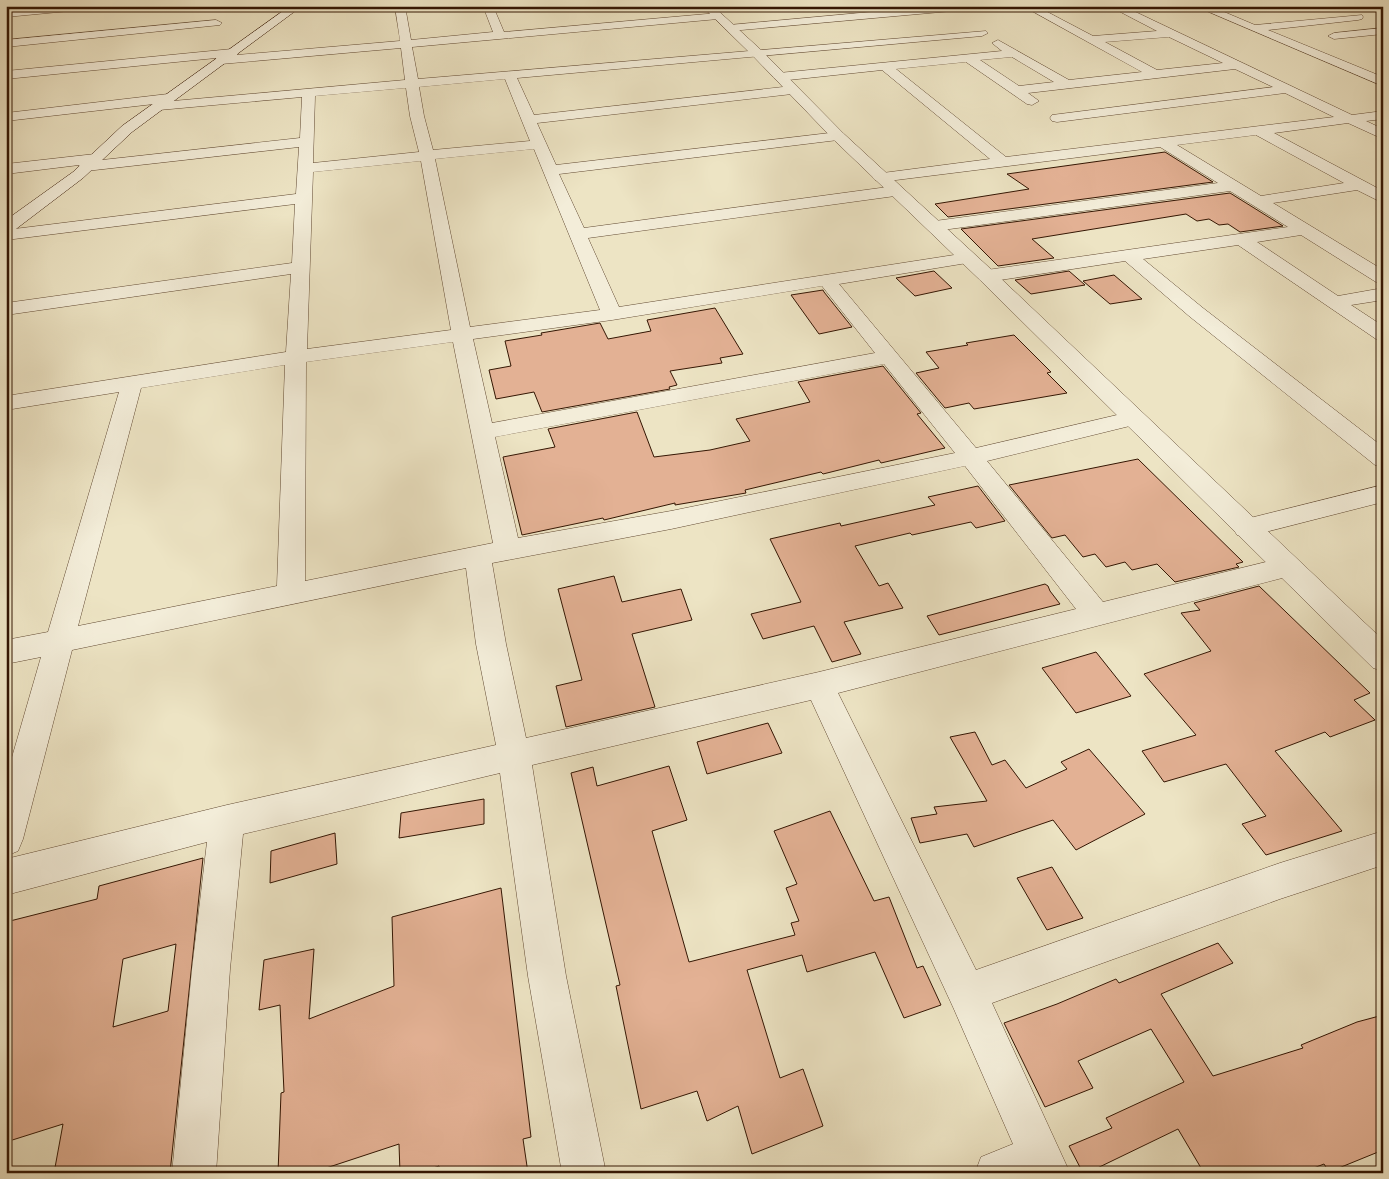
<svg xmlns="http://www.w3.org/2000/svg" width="1389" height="1179" font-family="'Old Standard TT',serif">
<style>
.building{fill:#e3b194;stroke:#341603;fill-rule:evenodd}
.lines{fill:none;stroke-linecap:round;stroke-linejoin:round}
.minor-casing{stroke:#624a33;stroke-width:1}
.tertiary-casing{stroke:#624a33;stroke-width:1}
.secondary-casing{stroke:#341603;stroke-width:1}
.minor{fill:#f3edd9;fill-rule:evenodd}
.tertiary{fill:#f3edd9;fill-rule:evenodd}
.secondary{fill:#f3edd9;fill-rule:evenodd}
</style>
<rect width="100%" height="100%" fill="#ede4c4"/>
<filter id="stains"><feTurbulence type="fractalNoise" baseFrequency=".004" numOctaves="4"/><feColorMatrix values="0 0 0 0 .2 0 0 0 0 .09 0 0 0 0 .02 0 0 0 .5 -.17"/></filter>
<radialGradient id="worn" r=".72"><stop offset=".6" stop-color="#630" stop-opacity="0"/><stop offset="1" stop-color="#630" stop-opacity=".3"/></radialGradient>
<g class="building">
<path d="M1165,152l48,30 -265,35 -13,-13 94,-15 -22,-15z"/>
<path d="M1230,193l53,33 -43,6 -12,-8 -9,1 -10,-6 -12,2 -11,-7 -154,25 22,19 -56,8 -37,-37z"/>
<path d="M934,271l18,17 -37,8 -19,-18z"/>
<path d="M1069,271l16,14 -54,9 -16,-14z"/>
<path d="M1114,275l28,24 -32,5 -27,-23z"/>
<path d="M823,290l1,2 28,35 -33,7 -28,-39z"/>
<path d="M715,308l28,46 -23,4 2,5 -52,8 7,14 -8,2 1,2 -128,23 -8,-20 -38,7 -7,-29 22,-4 -6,-25 37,-6 -1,-2 59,-10 8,16 43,-8 -4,-11z"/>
<path d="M1014,335l37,37 -4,1 20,20 -93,16 -5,-6 -24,5 -29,-35 23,-5 -13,-16 42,-7 -2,-2z"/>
<path d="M883,366l38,47 -4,1 28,34 -64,15 -2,-3 -56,14 -2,-2 -76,18 1,3 -71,12v-2l-71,17 -1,-2 -81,17 -19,-78 52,-10 -7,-18 89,-17 17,45 56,-7 40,-9 -14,-22 74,-17 -12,-20z"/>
<path d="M1138,459l105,103 -7,2 3,3 -64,15 -18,-18 -25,6 -7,-8 -19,5 -11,-13 -12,3 -18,-22 -13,3 -43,-53z"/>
<path d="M978,486l27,35 -29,7 -5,-6 -59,13 -2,-2 -55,13 24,40 9,-3 15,25 -59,14 17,32 -29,8 -18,-36 -51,13 -12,-25 50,-12 -31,-63 70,-16 1,3 94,-21 -7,-8z"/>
<path d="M614,576l8,26 59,-13 11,31 -60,14 23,73 -89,20 -10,-41 26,-6 -24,-91z"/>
<path d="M1045,584l3,2 2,5 10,13 -121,31 -12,-19z"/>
<path d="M1259,586l111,107 -16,7 21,20 -45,17 -5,-5 -50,19 67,80 -76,24 -24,-31 24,-8 -40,-52 -62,18 -22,-31 54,-16 -52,-61 67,-23 -30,-38 19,-3 -6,-7z"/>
<path d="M1096,652l35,44 -55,17 -34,-45z"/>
<path d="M768,723l14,30 -75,21 -10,-32z"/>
<path d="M975,732l17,33 13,-5 21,28 41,-19 -6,-7 28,-13 56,65 -69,36 -23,-30 -79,27 -7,-13 -47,9 -9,-25 26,-4 -3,-7 53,-6 -37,-64z"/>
<path d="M669,766l18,54 -35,11 37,131 106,-27 -4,-12 8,-2 -13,-33 11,-4 -23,-53 56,-20 44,90 15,-4 28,71 6,-2 18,39 -37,13 -29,-66 -68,20 -5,-17 -55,15 33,108 23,-9 20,57 -71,28 -14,-48 -31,15 -10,-30 -56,18 -25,-123 4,-1 -49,-212 22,-6 4,19z"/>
<path d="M484,799v25l-85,14 2,-25z"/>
<path d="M335,833l2,31 -67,19 1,-32z"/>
<path d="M203,858l-33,315h-116l9,-49 -57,18v-220l91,-23 2,-13zM176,944l-8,67 -55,16 10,-68z"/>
<path d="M1052,867l31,51 -36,12 -30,-52z"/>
<path d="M501,888l30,249 -8,2 5,34h-88l-1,-7 -21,7h-18l-1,-29 -88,29h-33l3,-80 3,-1 -4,-87 -21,5 5,-50 50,-11 -5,70 85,-33 -2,-69z"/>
<path d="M1218,943l15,20 -72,31 52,82 90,-28 -2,-3 56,-23 26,-7v135l-54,22 -5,-8 -23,9h-97l-26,-44 -91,44h-4l-14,-27 43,-18 -6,-10 78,-36 -33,-53 -73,32 15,27 -48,19 -41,-84 53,-19 59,-25 3,4z"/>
</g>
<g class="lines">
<g class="minor-casing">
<g id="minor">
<path d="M54,6h41l-5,3 -84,8v-6z"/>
<path d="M395,6h10l6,34 82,-8 -10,-26h10l11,26 214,-19 5,3 -5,3 -306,28 6,32 568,-48 2,2 -6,3 -465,42 17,37 258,-29 7,4 -7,4 -255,29 19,42 282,-33 5,1 2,3 -2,3 -5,1 -279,34 25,54 311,-42 6,2 2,3 -2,3 -6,2 -307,42 31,69 348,-54 6,1 3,4 -3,4 -6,1 -128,21 137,164 158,-37 8,2 3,5 -3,5 -155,38 116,141 183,-45 9,3 4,7 -4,7 -9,3 -448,116 138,277 304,-107 103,-32v34l-103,34 -288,104 78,170h-95l6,-16 32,-13 -60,-137 -142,-307 -279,65 34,211 40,197h-44l-34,-197 -28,-203 -257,61 -13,135 -14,204h-44l20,-204 15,-127 -201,53v-36l221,-54 269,-60 -20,-101 -10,-76 -394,82 -49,189 -5,12 -12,5v-78l35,-121 -35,7v-24l42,-8 71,-240 -113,18v-14l280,-44 5,-78 -285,41v-12l286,-40 3,-59 -289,36v-10l290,-36 3,-47 -213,24 -5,-2 -2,-4 -73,9v-10l89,-10 5,2 2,4 198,-22 2,-41 -143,13 -5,-1 -2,-3 2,-2 -148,17v-8l162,-19 5,1 2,3 -2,3 232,-21 -4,-32 -180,16 -4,-1 -1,-5 -210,21v-8l226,-22 4,1 2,3 -1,2 163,-14zM505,79l25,62 -97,9 -9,-34 -5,-29zM406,88l4,28 9,36 -106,11 2,-67zM534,149l66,161 -130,17 -35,-168zM421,161l30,169 -144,19 6,-177zM822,286l53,67 -383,70 -19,-84 139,-19zM453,342l40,201 -188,38 1,-219zM884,364l71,89 -284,58 -153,27 -23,-101zM285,365l-8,221 -199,40 63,-238zM965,466l111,143 -257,63 -293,66 -20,-94 -14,-81 179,-34z"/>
<path d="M936,6h43l-5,3 -244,22 -6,-3 6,-3z"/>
<path d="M1023,6h13l57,30 64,-5 -48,-25h14l229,109 31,-4v8l-17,2 17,8v10l-35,-16 -74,10 109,58v12l-26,-13 -84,13 110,67v13l-7,-1 -75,-47 -44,7 81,54 45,-8v12l-32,5 32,21v15l-7,-2 -138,-94 -95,14 60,49 180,139v20l-8,-2 -186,-149 -64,-55 -138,21 -7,-2 -2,-4 2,-4 7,-2 301,-43 -58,-36 -295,40 -6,-1 -2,-4 2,-4 6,-1 283,-38 -58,-36 -280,35 -5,-2 -3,-3 3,-3 115,-15 -108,-89 -103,11 -6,-4 6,-4 223,-22 -10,-8 6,-3 71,40 73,-8zM1169,37l54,26 -66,7 -52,-28zM1012,57l42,25 -35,4 -39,-26zM966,62l61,42 5,1 7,-4 -11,-8 207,-24 38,18 -221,28 -2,3 2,3 5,1 228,-29 49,24 -328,40 -110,-88zM1256,135l88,48 -83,13 -84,-51z"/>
<path d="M1195,6h15l45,19 107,-10 1,2 -1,2 -4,1 -90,10 115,47v9z"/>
<path d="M216,20l6,3 -2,2 -214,22v-7z"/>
<path d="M1383,28v6l-49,5 -6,-3 6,-3z"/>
<path d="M1383,485v17l-137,35 -9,-2 -4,-7 4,-7 9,-2z"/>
</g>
</g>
<g class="tertiary-casing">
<path id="tertiary" d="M702,6h11l47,43 83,84 151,139 389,368v31l-10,-3 -393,-388 -147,-141 -81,-84z"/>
</g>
<g class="secondary-casing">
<path id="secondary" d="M290,6h12l-170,126 -49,46 -71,54 -6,1v-13l67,-48 49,-46z"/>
</g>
<use href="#minor" class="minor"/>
<use href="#tertiary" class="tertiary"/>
<use href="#secondary" class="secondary"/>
</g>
<rect width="1389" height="1179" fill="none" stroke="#ede4c4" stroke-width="25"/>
<rect x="8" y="8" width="1374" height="1164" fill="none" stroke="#341603" stroke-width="2.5"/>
<rect x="12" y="12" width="1364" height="1154" fill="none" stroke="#341603"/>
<rect width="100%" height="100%" filter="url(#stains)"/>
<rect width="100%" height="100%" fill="url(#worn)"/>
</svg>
